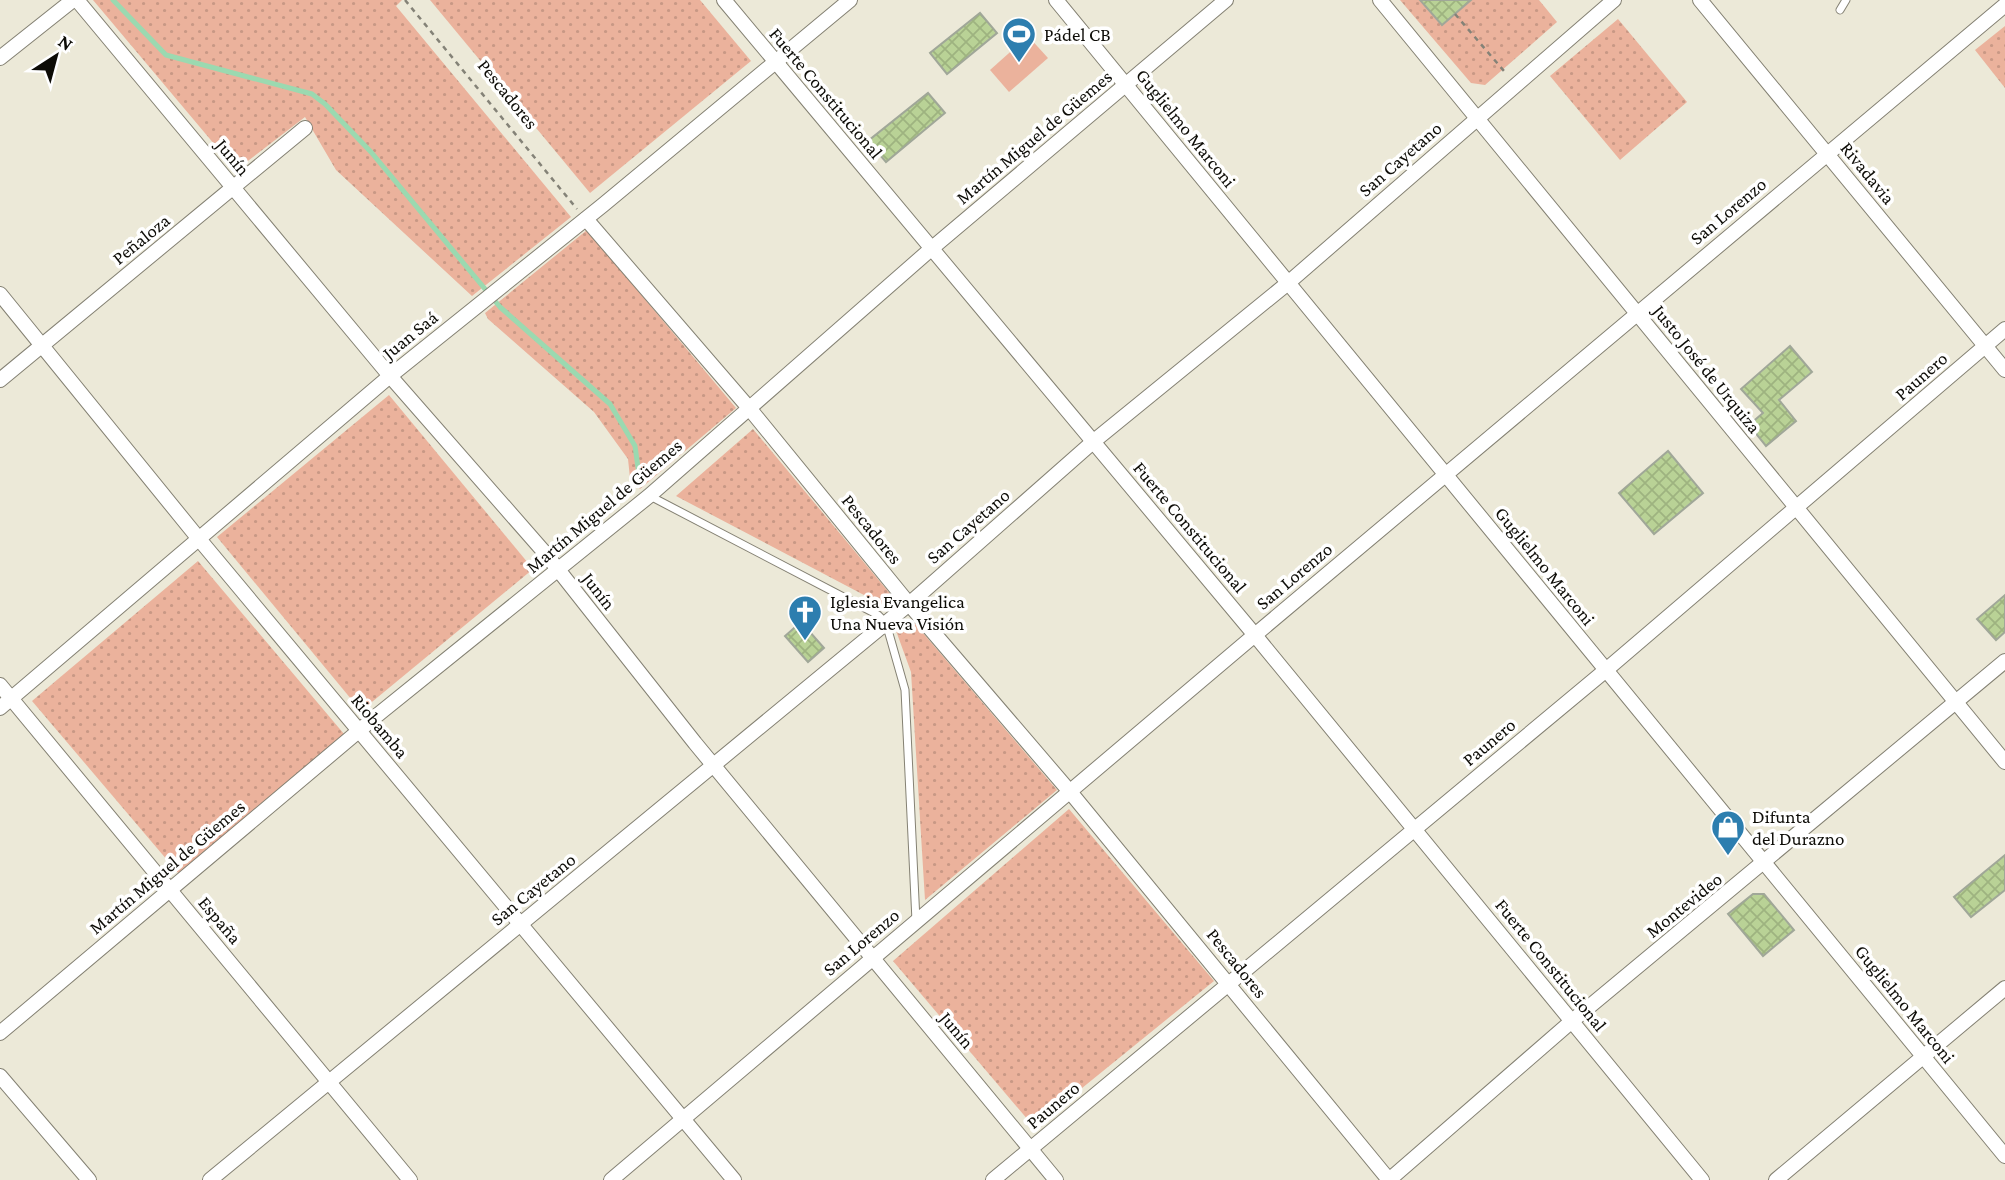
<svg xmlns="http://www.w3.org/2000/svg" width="2005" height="1180" font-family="'Crimson Pro',serif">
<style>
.grass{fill:url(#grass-dots)}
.pitch{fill:#ebb29c}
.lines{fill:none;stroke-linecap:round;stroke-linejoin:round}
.stream{stroke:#9bd9b0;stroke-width:5}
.building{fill:url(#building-cross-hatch);stroke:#a0a798;stroke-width:2}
.lane-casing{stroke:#848173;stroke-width:9}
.street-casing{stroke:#848173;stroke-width:16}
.path{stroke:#848277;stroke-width:2.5;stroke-dasharray:5 5;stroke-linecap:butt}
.lane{stroke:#fff;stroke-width:7}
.street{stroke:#fff;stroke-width:14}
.labels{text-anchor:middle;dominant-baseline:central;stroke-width:7;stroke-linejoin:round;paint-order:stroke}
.poi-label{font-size:19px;fill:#0d0c07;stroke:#fff;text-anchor:start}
.street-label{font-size:19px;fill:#0d0c07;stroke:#fff}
</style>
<defs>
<pattern id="grass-dots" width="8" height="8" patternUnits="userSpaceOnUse" patternTransform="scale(1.75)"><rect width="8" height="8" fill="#ebb29c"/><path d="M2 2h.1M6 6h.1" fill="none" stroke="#c89885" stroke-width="1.8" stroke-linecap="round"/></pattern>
<pattern id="building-cross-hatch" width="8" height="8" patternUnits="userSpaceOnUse" patternTransform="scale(1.75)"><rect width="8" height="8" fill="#b9d296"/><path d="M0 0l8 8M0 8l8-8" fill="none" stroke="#9eb380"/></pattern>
</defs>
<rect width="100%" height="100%" fill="#ece9d8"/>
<g class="grass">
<path d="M93,0h309l-6,6 175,211 -99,79 -136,-126 -31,-53 -69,53z"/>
<path d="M430,0h270l51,61 -161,132z"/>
<path d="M1400,0h20l22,25 24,-20 -4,-5h77l18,22 -72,63 -14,-2z"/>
<path d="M1618,19l69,83 -67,58 -70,-84z"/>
<path d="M2005,26v62l-30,-38z"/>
<path d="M587,230l149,178 -96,81 -10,-11 -2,-19 -34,-47 -106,-93 -3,-6z"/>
<path d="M389,395l144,174 -172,142 -144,-174z"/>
<path d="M753,429l139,167 -11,8 -205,-108z"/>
<path d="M198,561l146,173 -165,140 -147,-173z"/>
<path d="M911,619l146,171 -132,110 -14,-228 -16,-44z"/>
<path d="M1069,809l145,172 -180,146 -141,-166z"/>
</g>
<path class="pitch" d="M1028,36l20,22 -39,34 -19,-22z"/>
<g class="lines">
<path class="stream" d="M113,0l53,55 146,39 13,10 46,48 129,155 110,97 25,42 5,36"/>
</g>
<g class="building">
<path d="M1420,0h51l-29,25z"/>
<path d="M980,13l17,20 -50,41 -17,-21z"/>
<path d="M928,93l17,20 -59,49 -18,-21z"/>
<path d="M1790,346l22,26 -33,28 17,21 -30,25 -17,-21 14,-12 -22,-24z"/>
<path d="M1668,451l35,42 -49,41 -35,-41z"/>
<path d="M2005,595v37l-9,8 -19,-21z"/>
<path d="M801,622l23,26 -16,14 -23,-26z"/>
<path d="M2005,855v35l-34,27 -17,-20z"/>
<path d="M1753,894h11l30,36 -31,26 -35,-42z"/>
</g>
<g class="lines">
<g class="lane-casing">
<g id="lane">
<path d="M1840,10l6,-10"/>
<path d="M650,496l228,119 8,8 19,67 11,231"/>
</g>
</g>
<g class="street-casing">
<g id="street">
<path d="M77,0l313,376 155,177 150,190 361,437"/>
<path d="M724,0l530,634 448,546"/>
<path d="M1056,0l949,1156"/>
<path d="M1380,0l625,762"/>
<path d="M1700,0l305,370"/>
<path d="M0,58l73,-58"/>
<path d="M586,219l163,189 160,196 162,189 318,387"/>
<path d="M0,294l199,245 535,641"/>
<path d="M0,380l305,-252"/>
<path d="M0,685l410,495"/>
<path d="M0,708l390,-332 213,-171 247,-205"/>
<path d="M0,1033l380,-320 269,-217 282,-247 295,-249"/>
<path d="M0,1076l89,104"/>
<path d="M210,1180l699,-576 185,-163 194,-158 326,-283"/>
<path d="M611,1180c463,-393 928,-786 1394,-1175"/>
<path d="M993,1180l613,-510 399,-341"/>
<path d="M1389,1180l183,-159 433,-360"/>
<path d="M1776,1180l229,-192"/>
</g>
</g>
<g class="path">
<path d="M405,0l172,209"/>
<path d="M1455,14l49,57"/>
</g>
<use href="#lane" class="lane"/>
<use href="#street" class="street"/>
</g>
<defs>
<g id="stadium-pin" transform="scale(1.75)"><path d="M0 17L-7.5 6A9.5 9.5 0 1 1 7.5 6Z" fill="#2d7eaf" stroke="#fff"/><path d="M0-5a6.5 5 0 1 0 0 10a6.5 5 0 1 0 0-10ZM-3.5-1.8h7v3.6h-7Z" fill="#fff"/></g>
<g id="church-pin" transform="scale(1.75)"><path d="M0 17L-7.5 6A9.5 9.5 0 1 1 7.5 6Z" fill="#2d7eaf" stroke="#fff"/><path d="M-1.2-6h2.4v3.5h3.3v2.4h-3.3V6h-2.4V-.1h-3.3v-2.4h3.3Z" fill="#fff"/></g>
<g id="shop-pin" transform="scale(1.75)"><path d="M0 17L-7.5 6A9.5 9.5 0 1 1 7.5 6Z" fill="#2d7eaf" stroke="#fff"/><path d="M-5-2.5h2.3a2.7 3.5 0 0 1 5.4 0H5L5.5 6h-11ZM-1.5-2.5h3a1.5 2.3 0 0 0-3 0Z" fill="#fff"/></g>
</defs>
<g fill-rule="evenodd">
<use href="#stadium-pin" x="1019" y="34"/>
<use href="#church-pin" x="805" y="612"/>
<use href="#shop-pin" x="1728" y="827"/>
</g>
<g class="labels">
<g class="poi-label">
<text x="1044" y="34">Pádel CB</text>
<text x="830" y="601">Iglesia Evangelica<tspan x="830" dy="22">Una Nueva Visión</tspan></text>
<text x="1752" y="816">Difunta<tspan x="1752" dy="22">del Durazno</tspan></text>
</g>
<g class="street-label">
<text transform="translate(826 93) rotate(50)">Fuerte Constitucional</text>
<text transform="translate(508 94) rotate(51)">Pescadores</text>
<text transform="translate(1186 128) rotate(51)">Guglielmo Marconi</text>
<text transform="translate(1034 137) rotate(-40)">Martín Miguel de Güemes</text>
<text transform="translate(233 157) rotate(50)">Junín</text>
<text transform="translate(1400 159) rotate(-41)">San Cayetano</text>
<text transform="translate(1868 173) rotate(51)">Rivadavia</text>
<text transform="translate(1728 211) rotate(-40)">San Lorenzo</text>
<text transform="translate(141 239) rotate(-39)">Peñaloza</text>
<text transform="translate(410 335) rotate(-39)">Juan Saá</text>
<text transform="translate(1707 369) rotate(51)">Justo José de Urquiza</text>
<text transform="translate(1921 376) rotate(-41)">Paunero</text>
<text transform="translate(604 506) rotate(-40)">Martín Miguel de Güemes</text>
<text transform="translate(968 526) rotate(-41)">San Cayetano</text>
<text transform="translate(1190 527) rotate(50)">Fuerte Constitucional</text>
<text transform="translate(872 529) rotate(51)">Pescadores</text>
<text transform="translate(1545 566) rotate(51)">Guglielmo Marconi</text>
<text transform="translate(1294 576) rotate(-40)">San Lorenzo</text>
<text transform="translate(599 591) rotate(52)">Junín</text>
<text transform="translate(380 726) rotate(50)">Riobamba</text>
<text transform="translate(1489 742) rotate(-40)">Paunero</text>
<text transform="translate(167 867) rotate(-40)">Martín Miguel de Güemes</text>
<text transform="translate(533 889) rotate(-39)">San Cayetano</text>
<text transform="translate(1684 905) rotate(-39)">Montevideo</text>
<text transform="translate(220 920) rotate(50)">España</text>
<text transform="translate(861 942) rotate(-40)">San Lorenzo</text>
<text transform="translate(1237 963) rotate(51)">Pescadores</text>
<text transform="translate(1551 965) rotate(51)">Fuerte Constitucional</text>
<text transform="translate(1905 1004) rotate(51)">Guglielmo Marconi</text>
<text transform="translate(957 1030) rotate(50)">Junín</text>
<text transform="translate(1053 1105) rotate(-40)">Paunero</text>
</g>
</g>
<g transform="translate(56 56) rotate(36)" stroke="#ffffff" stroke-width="5" paint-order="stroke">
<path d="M0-5L12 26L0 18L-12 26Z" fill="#0d0c07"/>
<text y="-10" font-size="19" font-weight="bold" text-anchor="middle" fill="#0d0c07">N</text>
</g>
</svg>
